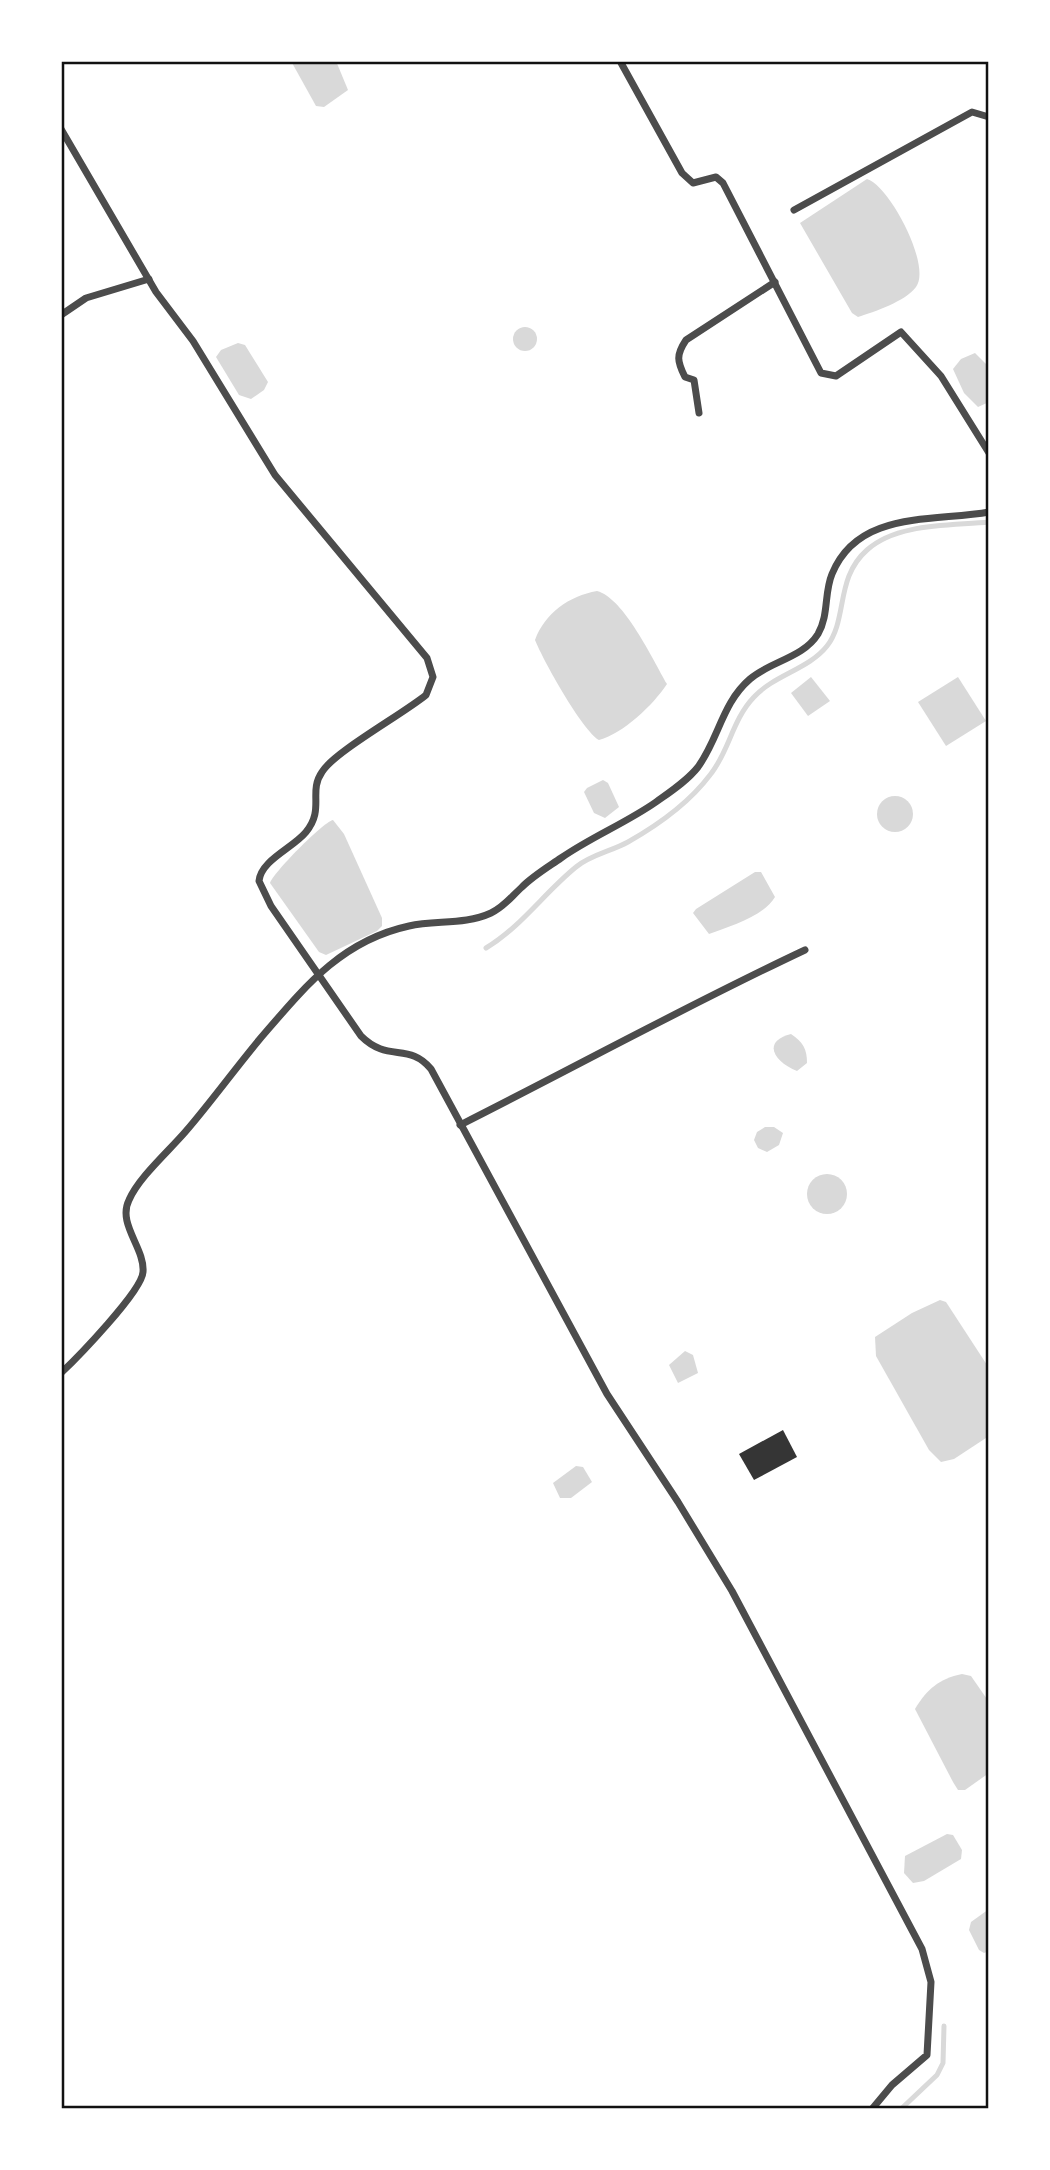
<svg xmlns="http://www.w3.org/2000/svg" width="1050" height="2170" font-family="'Public Sans',sans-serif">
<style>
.water{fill:#d9d9d9}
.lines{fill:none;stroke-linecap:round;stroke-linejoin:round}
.stream{stroke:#d9d9d9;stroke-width:5}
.building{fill:#353535}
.minor{stroke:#4c4c4c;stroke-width:7}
.neatline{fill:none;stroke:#111;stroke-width:2.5}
</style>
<rect width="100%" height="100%" fill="#fff"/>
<g class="water">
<path d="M291,61h45l12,29 -24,17 -8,-1z"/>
<path d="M867,179c22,6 65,87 49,108 -10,14 -42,25 -58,30l-6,-4 -52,-90z"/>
<circle cx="525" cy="339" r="12"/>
<path d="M238,343l7,2 23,37 -4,8 -13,9 -12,-4 -23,-38 5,-7z"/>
<path d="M975,353l14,14v35l-11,5 -14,-14 -11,-24 8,-10z"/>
<path d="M597,591c27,7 56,69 70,93 -14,21 -43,49 -68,56 -17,-10 -56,-80 -64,-100 10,-27 34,-44 62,-49z"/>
<path d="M811,677l19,24 -22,15 -17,-23z"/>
<path d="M958,677l28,44 -40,25 -28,-44z"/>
<path d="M603,780l5,3 11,24 -14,11 -11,-5 -10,-21 3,-4z"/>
<circle cx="895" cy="814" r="18"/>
<path d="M333,820l11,14 38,84v8l-5,5 -51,24 -7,-3 -49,-69c2,-9 53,-61 63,-63z"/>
<path d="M755,872h6l14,25c-12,20 -45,29 -66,37l-16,-21 3,-4z"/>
<path d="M791,1034c12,8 16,15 16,29l-10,8c-21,-8 -37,-29 -6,-37z"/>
<path d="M765,1127h9l9,6 -4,12 -12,7 -9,-4 -4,-8 3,-8z"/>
<circle cx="827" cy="1194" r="20"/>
<path d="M940,1300l6,2 43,66v68l-35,23 -13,3 -12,-12 -53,-94 -1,-19 37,-24z"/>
<path d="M685,1351l8,4 5,18 -20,10 -9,-18z"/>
<path d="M576,1466l7,1 9,15 -21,16h-11l-7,-15z"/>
<path d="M962,1674l9,2 18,26v71l-24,17h-7l-5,-8 -38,-73c12,-20 24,-30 47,-35z"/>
<path d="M947,1834l6,1 9,15 -1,9 -37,22 -11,2 -9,-10 1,-17z"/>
<path d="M989,1909v42l-5,2 -5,-3 -10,-20 2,-8z"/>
</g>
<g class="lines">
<g class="stream">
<path d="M486,948c35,-21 58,-55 90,-81 14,-12 36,-16 52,-25 30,-17 61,-39 82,-67 19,-23 22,-55 44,-78 20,-22 55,-28 73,-51 21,-27 8,-68 40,-96 30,-27 83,-24 122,-28"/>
<path d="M901,2109l36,-34 6,-12 1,-37"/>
</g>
</g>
<path class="building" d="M783,1430l14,27 -43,23 -15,-26z"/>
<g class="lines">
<g class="minor">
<path d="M620,61l62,112 11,10 23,-6 7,6 98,190 15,3 65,-44 40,44 48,77"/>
<path d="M61,129l95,163 37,49 82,134 152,183 6,19 -7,18c-23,19 -92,57 -104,77 -14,20 3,37 -16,60 -13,16 -45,28 -47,49l12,25 90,130c27,27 48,6 70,33l176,325 71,108 54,89 190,358 9,33 -4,73 -35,30 -20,24"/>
<path d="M794,210l178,-98 17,5"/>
<path d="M61,315l25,-17 63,-19"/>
<path d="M699,413l-5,-33 -9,-3c-8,-16 -9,-22 1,-37l89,-58"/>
<path d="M460,1125c115,-58 228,-120 345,-175"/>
<path d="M61,1373c16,-15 81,-82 82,-101 2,-24 -26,-48 -14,-72 10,-23 40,-49 57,-69 25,-29 48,-61 73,-91 44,-51 81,-99 150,-114 27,-6 56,-1 82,-13 13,-6 20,-16 31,-26 11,-11 26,-20 39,-29 30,-21 65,-35 95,-56 14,-10 31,-21 42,-35 21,-29 24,-64 52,-88 21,-18 53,-21 68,-45 11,-19 6,-41 14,-60 26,-64 101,-52 157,-62"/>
</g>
</g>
<rect width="1050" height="2170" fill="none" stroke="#ffffff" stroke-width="126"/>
<rect x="63" y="63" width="924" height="2044" class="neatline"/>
</svg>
